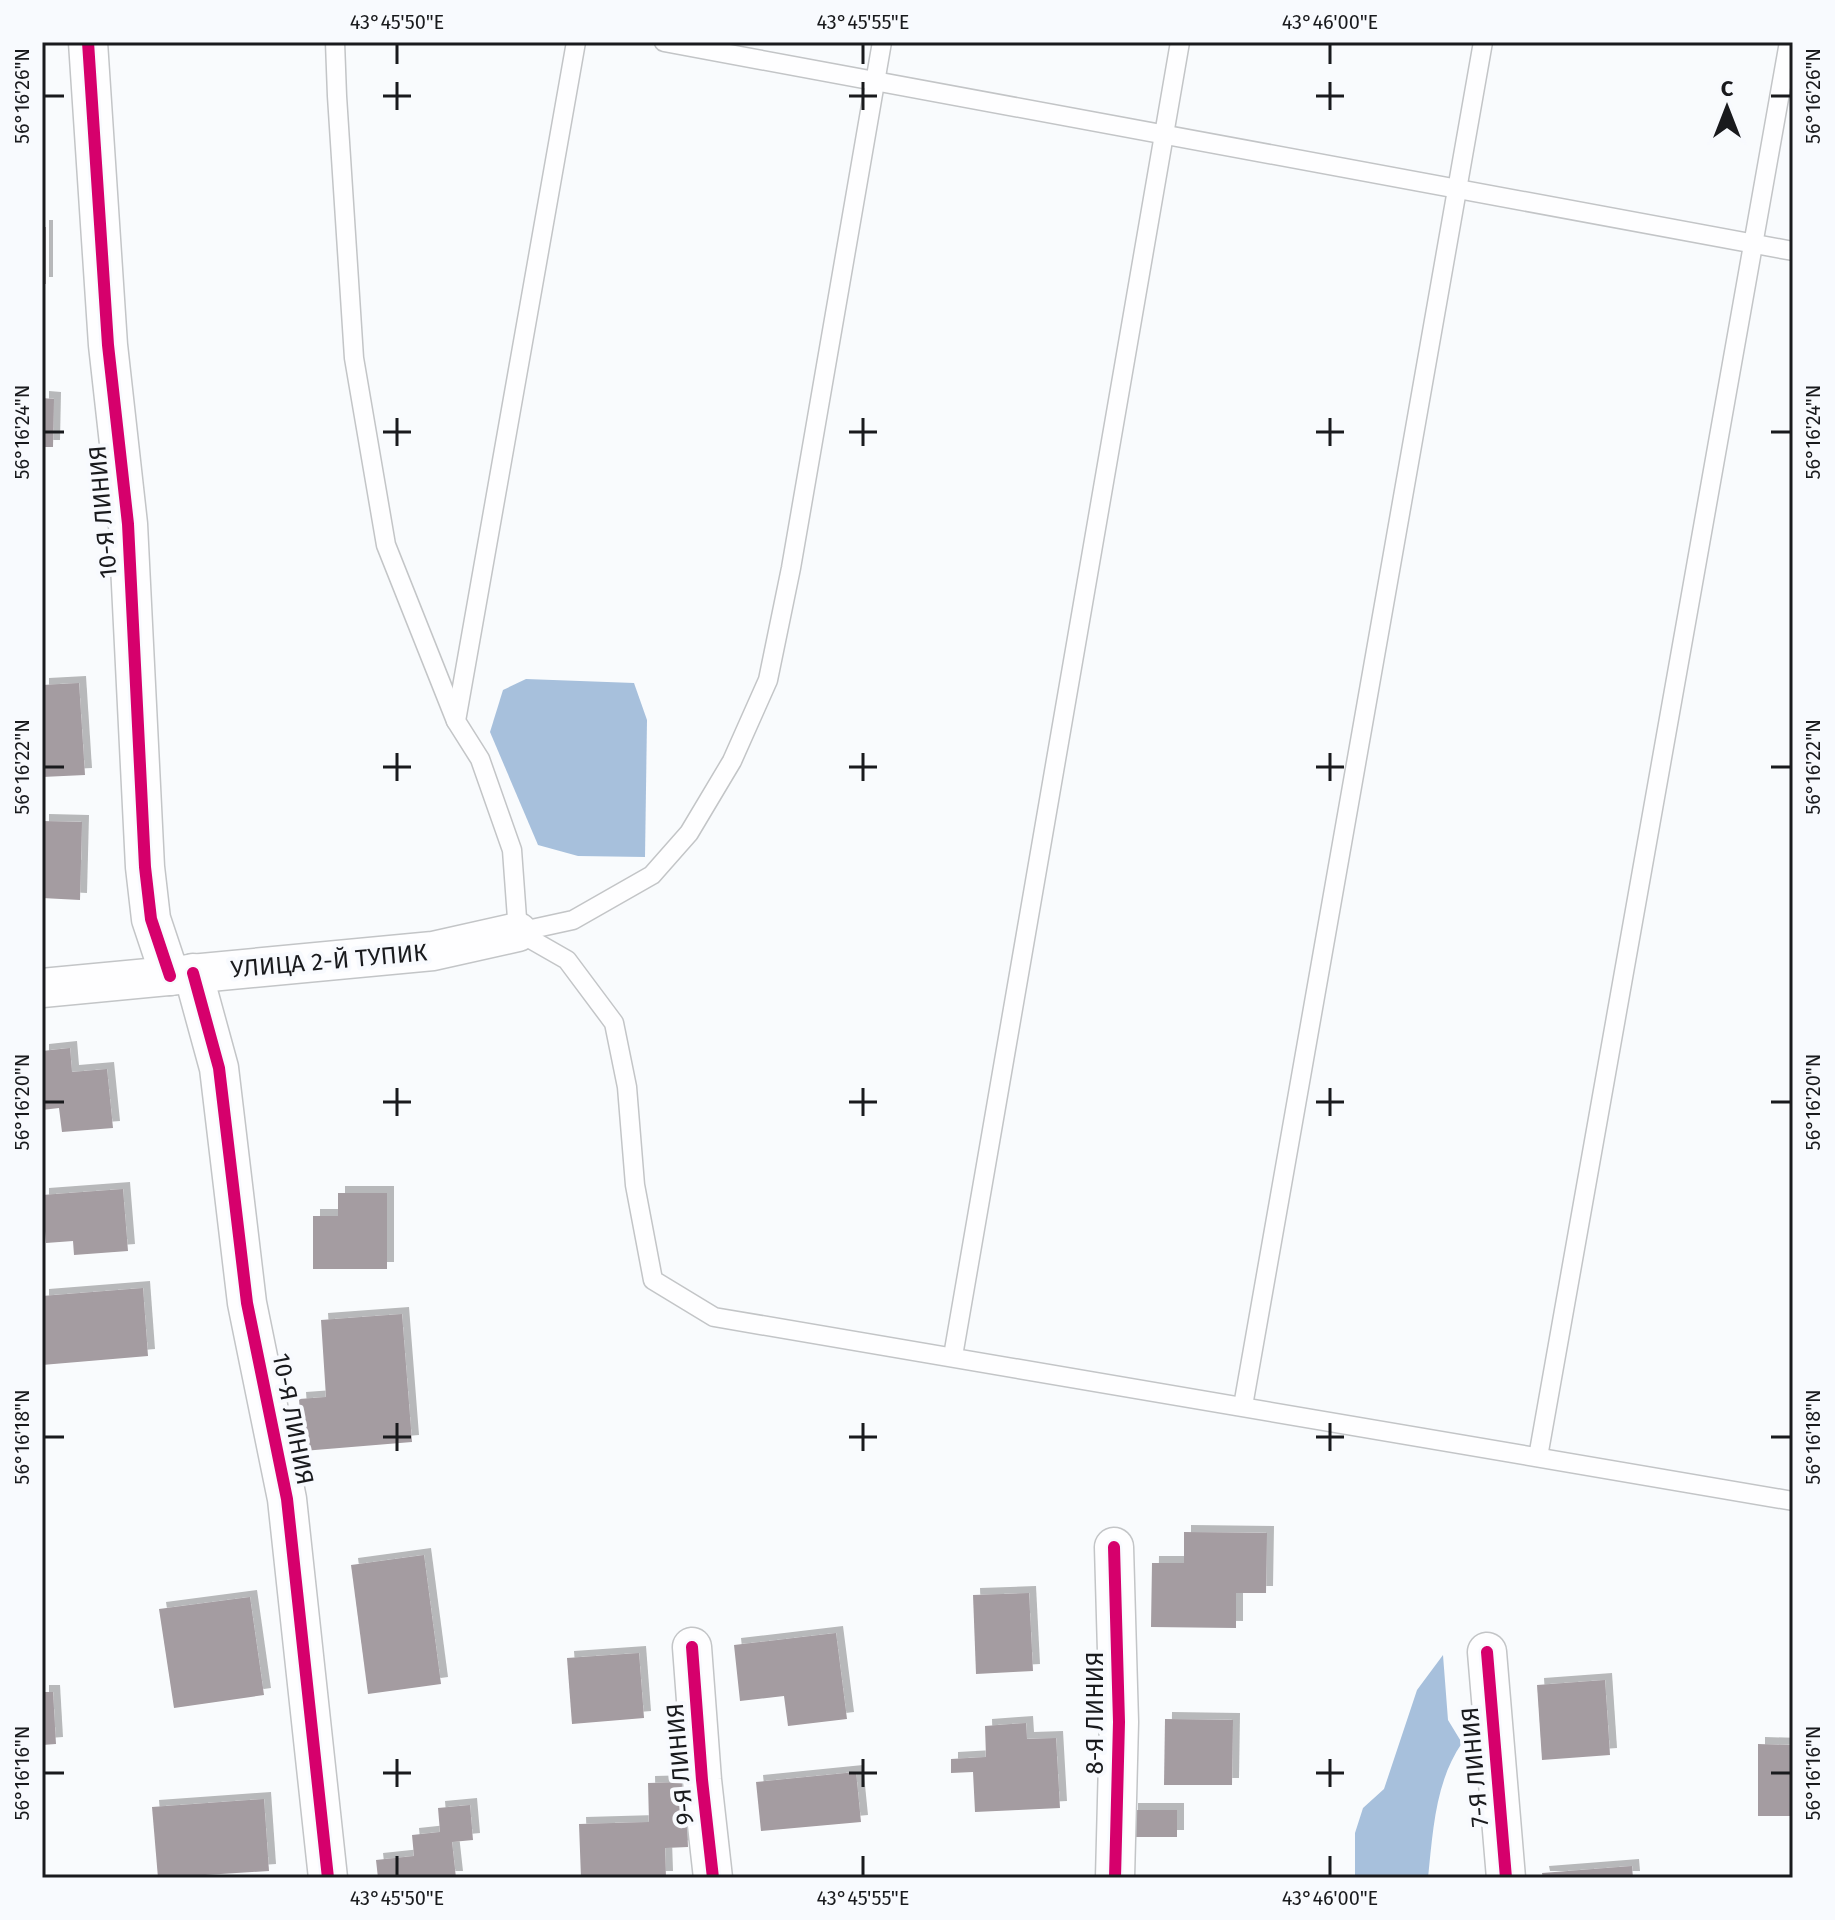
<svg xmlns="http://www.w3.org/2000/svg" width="1835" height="1920" font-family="'Fira Sans',sans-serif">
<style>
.water{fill:#a7c0dc}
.building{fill:#a49ca1;filter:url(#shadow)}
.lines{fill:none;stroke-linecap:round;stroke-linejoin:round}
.lane-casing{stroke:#c3c5c7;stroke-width:21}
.street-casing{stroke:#c3c5c7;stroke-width:41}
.lane{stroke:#fefeff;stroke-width:18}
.street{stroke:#fefeff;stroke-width:38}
.cycleway-casing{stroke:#f8fafe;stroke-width:17}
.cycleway{stroke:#d6006c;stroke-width:12}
.ticks{fill:none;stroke:#191a1d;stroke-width:3}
.labels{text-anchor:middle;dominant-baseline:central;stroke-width:8;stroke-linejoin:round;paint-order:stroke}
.street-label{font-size:24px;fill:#191a1d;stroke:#f8fafe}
.neatline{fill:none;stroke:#191a1d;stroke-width:3}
.ticks-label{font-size:20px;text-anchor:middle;fill:#191a1d}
</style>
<defs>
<filter id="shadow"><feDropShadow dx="7" dy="-7" stdDeviation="0" flood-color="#0004"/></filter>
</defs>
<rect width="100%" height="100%" fill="#f9fbfd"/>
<g class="water">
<path d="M526,679l108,4 13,37 -2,137 -67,-1 -40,-11 -48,-113 13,-42z"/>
<path d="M1443,1655l5,65 14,23c-27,39 -29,89 -34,135h-73v-45l8,-25 21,-19 33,-99z"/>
</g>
<g class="building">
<rect x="42" y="227" width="4" height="57"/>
<path d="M42,398l12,1 -1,48h-11z"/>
<path d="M79,683l6,92 -43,2v-92z"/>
<path d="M42,821l40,1 -2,78 -38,-2z"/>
<path d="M70,1048l2,24 35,-3 6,59 -51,4 -3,-24 -17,2v-59z"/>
<path d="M123,1189l5,62 -54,4 -1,-14 -27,2 -1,-12h-3v-36z"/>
<path d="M338,1193h49v76h-74v-53h25z"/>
<path d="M143,1288l5,68 -106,9v-69z"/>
<path d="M402,1314l10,128 -109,9 -4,-52 27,-2 -5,-77z"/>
<path d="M1184,1532l83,1 -1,60h-30v35l-85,-1 1,-64h32z"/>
<path d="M424,1555l17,129 -73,10 -17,-129z"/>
<path d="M1029,1593l4,78 -57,3 -3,-79z"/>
<path d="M250,1597l14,98 -90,13 -15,-99z"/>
<path d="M836,1633l11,86 -59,7 -4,-30 -44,5 -6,-56z"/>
<path d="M639,1653l5,65 -72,6 -5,-66z"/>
<path d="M1605,1680l5,75 -68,5 -5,-75z"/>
<path d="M42,1692h11l3,52 -14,1z"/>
<path d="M1165,1719l68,1 -1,65h-68z"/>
<path d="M1026,1723l1,16 29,-1 4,70 -85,4 -2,-40 -22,1v-14l35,-2 -1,-31z"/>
<path d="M1758,1744l35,1v71h-35z"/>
<path d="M856,1772l5,50 -100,9 -5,-49z"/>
<path d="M685,1782l3,65 -23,1 1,30h-85l-2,-54 70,-2 -1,-39z"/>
<path d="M264,1799l5,72 -111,7 -6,-71z"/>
<path d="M470,1805l3,35 -21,2 4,36h-78l-2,-18 38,-4 -2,-21 28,-3 -2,-24z"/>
<rect x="1131" y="1810" width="46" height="27"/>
<path d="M1632,1866l1,12h-90l-1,-5z"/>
</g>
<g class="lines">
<g class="lane-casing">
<g id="lane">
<path d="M335,42l2,54 17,262 32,187 70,176"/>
<path d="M664,42l1129,209"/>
<path d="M518,932l49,28 47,63 13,64 8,98 18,95 61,37 1079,184"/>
<path d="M518,932l55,-12 79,-45 37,-42 43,-72 36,-81 23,-112 91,-526"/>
<path d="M518,932l-6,-82 -32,-91 -24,-38 120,-679"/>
<path d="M953,1356l227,-1314"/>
<path d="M1243,1406l240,-1364"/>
<path d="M1538,1457l251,-1415"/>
</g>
</g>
<g class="street-casing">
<g id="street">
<path d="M88,42l20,303 20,179 17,343 6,52 19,57"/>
<path d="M193,973l26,95 28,235 40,196 41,379"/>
<path d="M42,988l391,-37 85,-19"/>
<path d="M1114,1547l5,175 -4,156"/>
<path d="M692,1647l10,133 11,98"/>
<path d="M1487,1652l19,226"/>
</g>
</g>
<use href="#lane" class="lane"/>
<use href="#street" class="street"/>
<g class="cycleway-casing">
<g id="cycleway">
<path d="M88,42l20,303 20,179 17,343 6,52 19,57"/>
<path d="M193,973l26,95 28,235 40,196 41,379"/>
<path d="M1114,1547l5,175 -4,156"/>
<path d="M692,1647l10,133 11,98"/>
<path d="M1487,1652l19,226"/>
</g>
</g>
<use href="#cycleway" class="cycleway"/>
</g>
<path class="ticks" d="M397,44v20M863,44v20M1330,44v20M397,82v28M863,82v28M1330,82v28M44,96h20M383,96h28M849,96h28M1316,96h28M1771,96h20M397,418v28M863,418v28M1330,418v28M44,432h20M383,432h28M849,432h28M1316,432h28M1771,432h20M397,753v28M863,753v28M1330,753v28M44,767h20M383,767h28M849,767h28M1316,767h28M1771,767h20M397,1088v28M863,1088v28M1330,1088v28M44,1102h20M383,1102h28M849,1102h28M1316,1102h28M1771,1102h20M397,1423v28M863,1423v28M1330,1423v28M44,1437h20M383,1437h28M849,1437h28M1316,1437h28M1771,1437h20M397,1759v28M863,1759v28M1330,1759v28M44,1773h20M383,1773h28M849,1773h28M1316,1773h28M1771,1773h20M397,1856v20M863,1856v20M1330,1856v20"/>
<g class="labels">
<g class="street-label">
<text transform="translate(103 512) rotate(-95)">10-Я ЛИНИЯ</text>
<text transform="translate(329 961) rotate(-5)">УЛИЦА 2-Й ТУПИК</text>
<text transform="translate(293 1419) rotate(79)">10-Я ЛИНИЯ</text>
<text transform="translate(1095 1713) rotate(-90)">8-Я ЛИНИЯ</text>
<text transform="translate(680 1764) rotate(-95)">9-Я ЛИНИЯ</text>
<text transform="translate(1475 1767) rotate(-95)">7-Я ЛИНИЯ</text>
</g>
</g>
<rect width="1835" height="1920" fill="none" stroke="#f8fafe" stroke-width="88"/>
<g transform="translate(1727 108)" stroke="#f8fafe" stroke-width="6" paint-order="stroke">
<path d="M0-6L14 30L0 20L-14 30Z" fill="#191a1d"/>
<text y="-12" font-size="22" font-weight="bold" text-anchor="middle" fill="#191a1d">С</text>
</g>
<rect x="44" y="44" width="1747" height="1832" class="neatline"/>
<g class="ticks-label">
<text x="397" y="29">43°45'50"E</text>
<text x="863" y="29">43°45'55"E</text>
<text x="1330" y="29">43°46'00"E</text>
<text transform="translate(22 96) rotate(-90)" y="7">56°16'26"N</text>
<text transform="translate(1813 96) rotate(-90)" y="7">56°16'26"N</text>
<text transform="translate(22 432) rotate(-90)" y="7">56°16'24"N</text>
<text transform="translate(1813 432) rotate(-90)" y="7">56°16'24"N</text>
<text transform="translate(22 767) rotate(-90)" y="7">56°16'22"N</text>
<text transform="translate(1813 767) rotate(-90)" y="7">56°16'22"N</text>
<text transform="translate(22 1102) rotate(-90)" y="7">56°16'20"N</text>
<text transform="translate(1813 1102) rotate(-90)" y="7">56°16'20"N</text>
<text transform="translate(22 1437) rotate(-90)" y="7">56°16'18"N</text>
<text transform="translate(1813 1437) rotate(-90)" y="7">56°16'18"N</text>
<text transform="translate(22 1773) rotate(-90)" y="7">56°16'16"N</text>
<text transform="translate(1813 1773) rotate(-90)" y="7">56°16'16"N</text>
<text x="397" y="1905">43°45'50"E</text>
<text x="863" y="1905">43°45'55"E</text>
<text x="1330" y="1905">43°46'00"E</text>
</g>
</svg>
